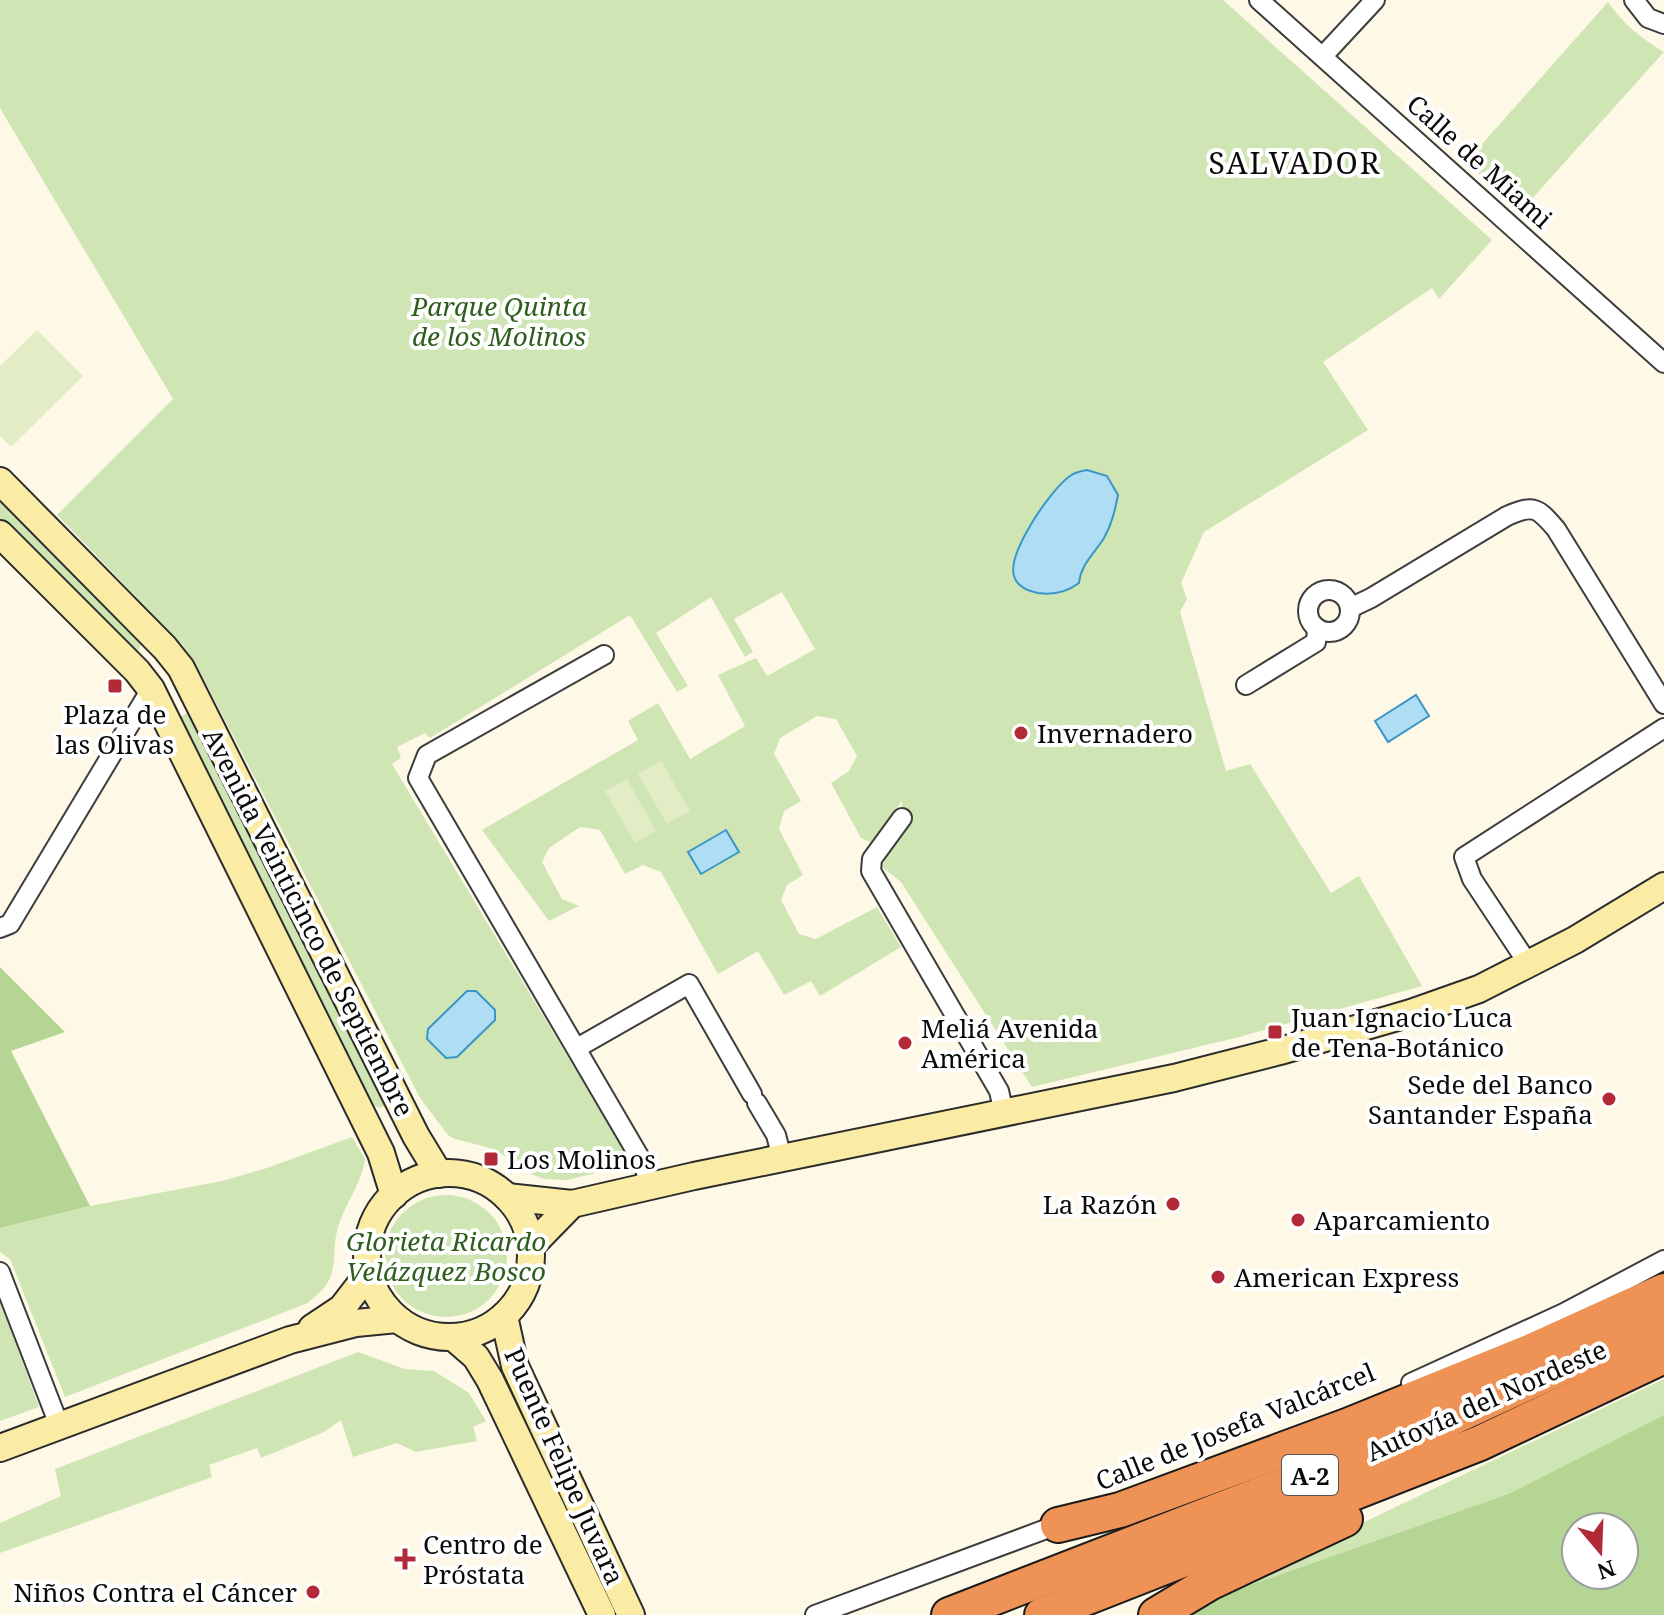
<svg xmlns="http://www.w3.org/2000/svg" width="1664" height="1615" font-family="'Noto Serif',serif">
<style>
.green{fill:#d0e5b4}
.forest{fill:#b5d594;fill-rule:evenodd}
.pitch{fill:#e2edc5}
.water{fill:#afddf3;stroke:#3996c6;stroke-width:2}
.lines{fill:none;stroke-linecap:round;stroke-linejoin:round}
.street-casing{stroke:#3d3d3d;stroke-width:22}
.secondary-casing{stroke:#2c2c2c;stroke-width:30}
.highway-casing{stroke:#1b1b1b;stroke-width:38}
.street{stroke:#fff;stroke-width:18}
.secondary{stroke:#fbeca5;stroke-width:26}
.highway{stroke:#ee9255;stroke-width:34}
.poi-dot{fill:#b22938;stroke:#fff;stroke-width:3}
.labels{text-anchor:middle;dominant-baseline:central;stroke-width:8;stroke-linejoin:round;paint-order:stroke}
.shield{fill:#fff;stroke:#545454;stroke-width:2}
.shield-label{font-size:24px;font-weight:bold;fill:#0a0a0a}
.street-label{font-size:26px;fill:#0a0a0a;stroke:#fff}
.park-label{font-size:26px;font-style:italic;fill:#2f5d1e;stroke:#fff}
.poi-label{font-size:26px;fill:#0a0a0a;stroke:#fff;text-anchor:start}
.quarter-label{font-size:30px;letter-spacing:2px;fill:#0a0a0a;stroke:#fff}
</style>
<rect width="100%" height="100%" fill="#fef8e7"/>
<g class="green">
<path d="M0,0h1223l269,240 -53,59 -7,-11 -109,74 45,68 -164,102 -23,51 6,16 -7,13 46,159 24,-7 81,129 28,-17 63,110 -183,51 -207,50 -131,-205 -19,-15 19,-39 1,-27 -29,42 -12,-5 -30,-55 18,-12 8,-15 -21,-37 -19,-3 -37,22 -6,16 27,47 -17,10 -5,18 24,46 -16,10 -6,15 18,34 17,5 61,-32 24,40 -81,49 -9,-15 -27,14 -26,-44 -40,23 -57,-102 -18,-7 -18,9 -25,-44 -20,-3 -31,21 -7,14 20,37 17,7 -30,15 -67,-91 156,-90 -10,-19 30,-18 32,56 55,-33 -27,-51 38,-17 11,18 48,-27 -33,-57 -48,27 19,33 -8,5 -34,-60 -55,36 32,53 -11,6 -47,-77 -200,123 -5,-5 -28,14 4,11 -9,6 240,400 -65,16 -22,-1 -12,-4 -39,-26 -39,-10 -7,-4 -28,-37 -225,-436 -13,-18 -125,-129 116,-116 -173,-291z"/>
<path d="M1608,2c16,23 33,36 56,50l-144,160 -54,-50z"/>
<path d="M0,494l141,144 -1,11 -5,2 -135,-129z"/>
<path d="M193,709l197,393c-7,6 -10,7 -18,3l-196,-385z"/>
<path d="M352,1137l13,22c-4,28 -24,49 -29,77 -3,15 0,30 -7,44 -4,9 -14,16 -21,23l-243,94 -55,-138 -10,-7v-24l90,-22 132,-25 45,-13z"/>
<circle cx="446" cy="1256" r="61"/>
<path d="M0,1301l39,106 -39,14z"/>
<path d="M358,1352l47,17 29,2 35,22 17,28 -13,6 4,14 -61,11 -19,-9 -44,14 -12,-37 -17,12 -63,26 -4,-10 -48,17 3,12 -212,76v-30l61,-27 -6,-27z"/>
<path d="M1664,1379v36l-156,79 -326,115z"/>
</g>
<g class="forest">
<path d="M0,967l65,65 -54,19 79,155 -90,22z"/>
<path d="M1664,1415v200h-489l7,-6 326,-115zM1576,1527h48v48h-48z"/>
</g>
<g class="pitch">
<path d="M37,330l46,46 -72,71 -11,-11v-70z"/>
<path d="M661,761l29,50 -23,13 -29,-50z"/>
<path d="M627,779l29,52 -21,12 -30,-52z"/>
</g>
<g class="water">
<path d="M1087,470l20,6 11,19c-3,15 -6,29 -14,43 -10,16 -23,26 -25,45 -12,9 -27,12 -41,10 -10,-2 -21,-6 -24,-17 -7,-23 37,-87 56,-100 5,-4 11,-5 17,-6z"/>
<path d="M1416,695l13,21 -41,26 -13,-21z"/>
<path d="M726,830l13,22 -38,22 -13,-22z"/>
<path d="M467,991h9l19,19v10l-38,37 -11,1 -19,-19 1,-10z"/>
</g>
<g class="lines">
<g class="street-casing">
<g id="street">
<path d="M1259,0l405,363"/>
<path d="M1634,0l14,18 16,6"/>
<path d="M1323,56l52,-56"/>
<circle cx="1329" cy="611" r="21"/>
<path d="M1350,608l21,-10 136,-82c27,-12 31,-8 49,13l108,175"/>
<path d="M604,655l-177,100 -9,23 225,385 7,23"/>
<path d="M1246,685l70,-43 1,-14"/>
<path d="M902,818l-30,41 -1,12 128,220 5,22"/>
<path d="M0,928l10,-4 141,-235"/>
<path d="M1529,965l-57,-86 -8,-22 200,-129"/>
<path d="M577,1048l112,-64 63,110"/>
<path d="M757,1103l19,32 6,23"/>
<path d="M0,1272l59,153"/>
<path d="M1411,1383l153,-70 100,-53"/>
<path d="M815,1615l250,-93"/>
</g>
</g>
<g class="secondary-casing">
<g id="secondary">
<path d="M0,481l165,167 16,20 235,468 23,38"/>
<path d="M0,534l137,137 14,18 230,464 13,42"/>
<circle cx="449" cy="1255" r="82"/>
<path d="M507,1197l65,7 122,-28 480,-98 106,-27 131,-38 68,-24 96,-49 89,-54"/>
<path d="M531,1246l41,-42"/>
<path d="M504,1316l11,50 116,249"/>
<path d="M312,1328l30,-20 27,-35"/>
<path d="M453,1337l23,20 14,23 112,235"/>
<path d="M0,1448l290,-108 66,-17 41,-4"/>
</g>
</g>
<g class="highway-casing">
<g id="highway">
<path d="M1058,1525l62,-15 227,-84 187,-76 130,-59"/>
<path d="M949,1615l474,-184 241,-111"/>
<path d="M1042,1615l438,-172 184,-87"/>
<path d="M1156,1615l55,-33 134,-63"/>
</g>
</g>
<use href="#street" class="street"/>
<use href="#secondary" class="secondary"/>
<use href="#highway" class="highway"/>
</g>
<g class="poi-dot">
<rect x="107" y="678" width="16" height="16" rx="4"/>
<circle cx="1021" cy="733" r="8"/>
<rect x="1267" y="1024" width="16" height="16" rx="4"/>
<circle cx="905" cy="1043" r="8"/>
<circle cx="1609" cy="1099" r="8"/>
<rect x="483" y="1151" width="16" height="16" rx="4"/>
<circle cx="1173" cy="1204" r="8"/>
<circle cx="1298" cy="1220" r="8"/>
<circle cx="1218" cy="1277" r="8"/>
<path d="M401 1547h8v8h8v8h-8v8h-8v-8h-8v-8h8z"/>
<circle cx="313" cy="1592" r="8"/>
</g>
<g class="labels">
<rect class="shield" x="1282" y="1455" width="56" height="40" rx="6"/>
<g class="shield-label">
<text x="1310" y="1475">A-2</text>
</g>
<g class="street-label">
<text transform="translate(1480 161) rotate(42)">Calle de Miami</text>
<text transform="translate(309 922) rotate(63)">Avenida Veinticinco de Septiembre</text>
<text transform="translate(1486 1400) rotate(-24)">Autovía del Nordeste</text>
<text transform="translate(1235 1426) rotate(-22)">Calle de Josefa Valcárcel</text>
<text transform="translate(565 1466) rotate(66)">Puente Felipe Juvara</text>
</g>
<g class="park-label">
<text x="499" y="306">Parque Quinta<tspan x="499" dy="30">de los Molinos</tspan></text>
<text x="446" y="1241">Glorieta Ricardo<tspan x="446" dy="30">Velázquez Bosco</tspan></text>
</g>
<g class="poi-label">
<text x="115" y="714" text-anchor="middle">Plaza de<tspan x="115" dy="30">las Olivas</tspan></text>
<text x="1037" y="733">Invernadero</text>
<text x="1291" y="1017">Juan Ignacio Luca<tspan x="1291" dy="30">de Tena-Botánico</tspan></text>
<text x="921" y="1028">Meliá Avenida<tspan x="921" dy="30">América</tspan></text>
<text x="1593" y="1084" text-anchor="end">Sede del Banco<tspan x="1593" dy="30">Santander España</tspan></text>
<text x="507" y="1159">Los Molinos</text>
<text x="1157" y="1204" text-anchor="end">La Razón</text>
<text x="1314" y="1220">Aparcamiento</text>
<text x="1234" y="1277">American Express</text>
<text x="423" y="1544">Centro de<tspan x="423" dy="30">Próstata</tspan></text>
<text x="297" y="1592" text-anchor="end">Niños Contra el Cáncer</text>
</g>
<g class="quarter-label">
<text x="1295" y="162">SALVADOR</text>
</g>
</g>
<g transform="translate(1600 1551) rotate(161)"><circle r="38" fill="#ffffff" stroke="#9d9d9d" stroke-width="2"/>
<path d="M0-6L14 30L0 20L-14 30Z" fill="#b22938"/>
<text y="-12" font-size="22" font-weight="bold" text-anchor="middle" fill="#0a0a0a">N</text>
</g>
</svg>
